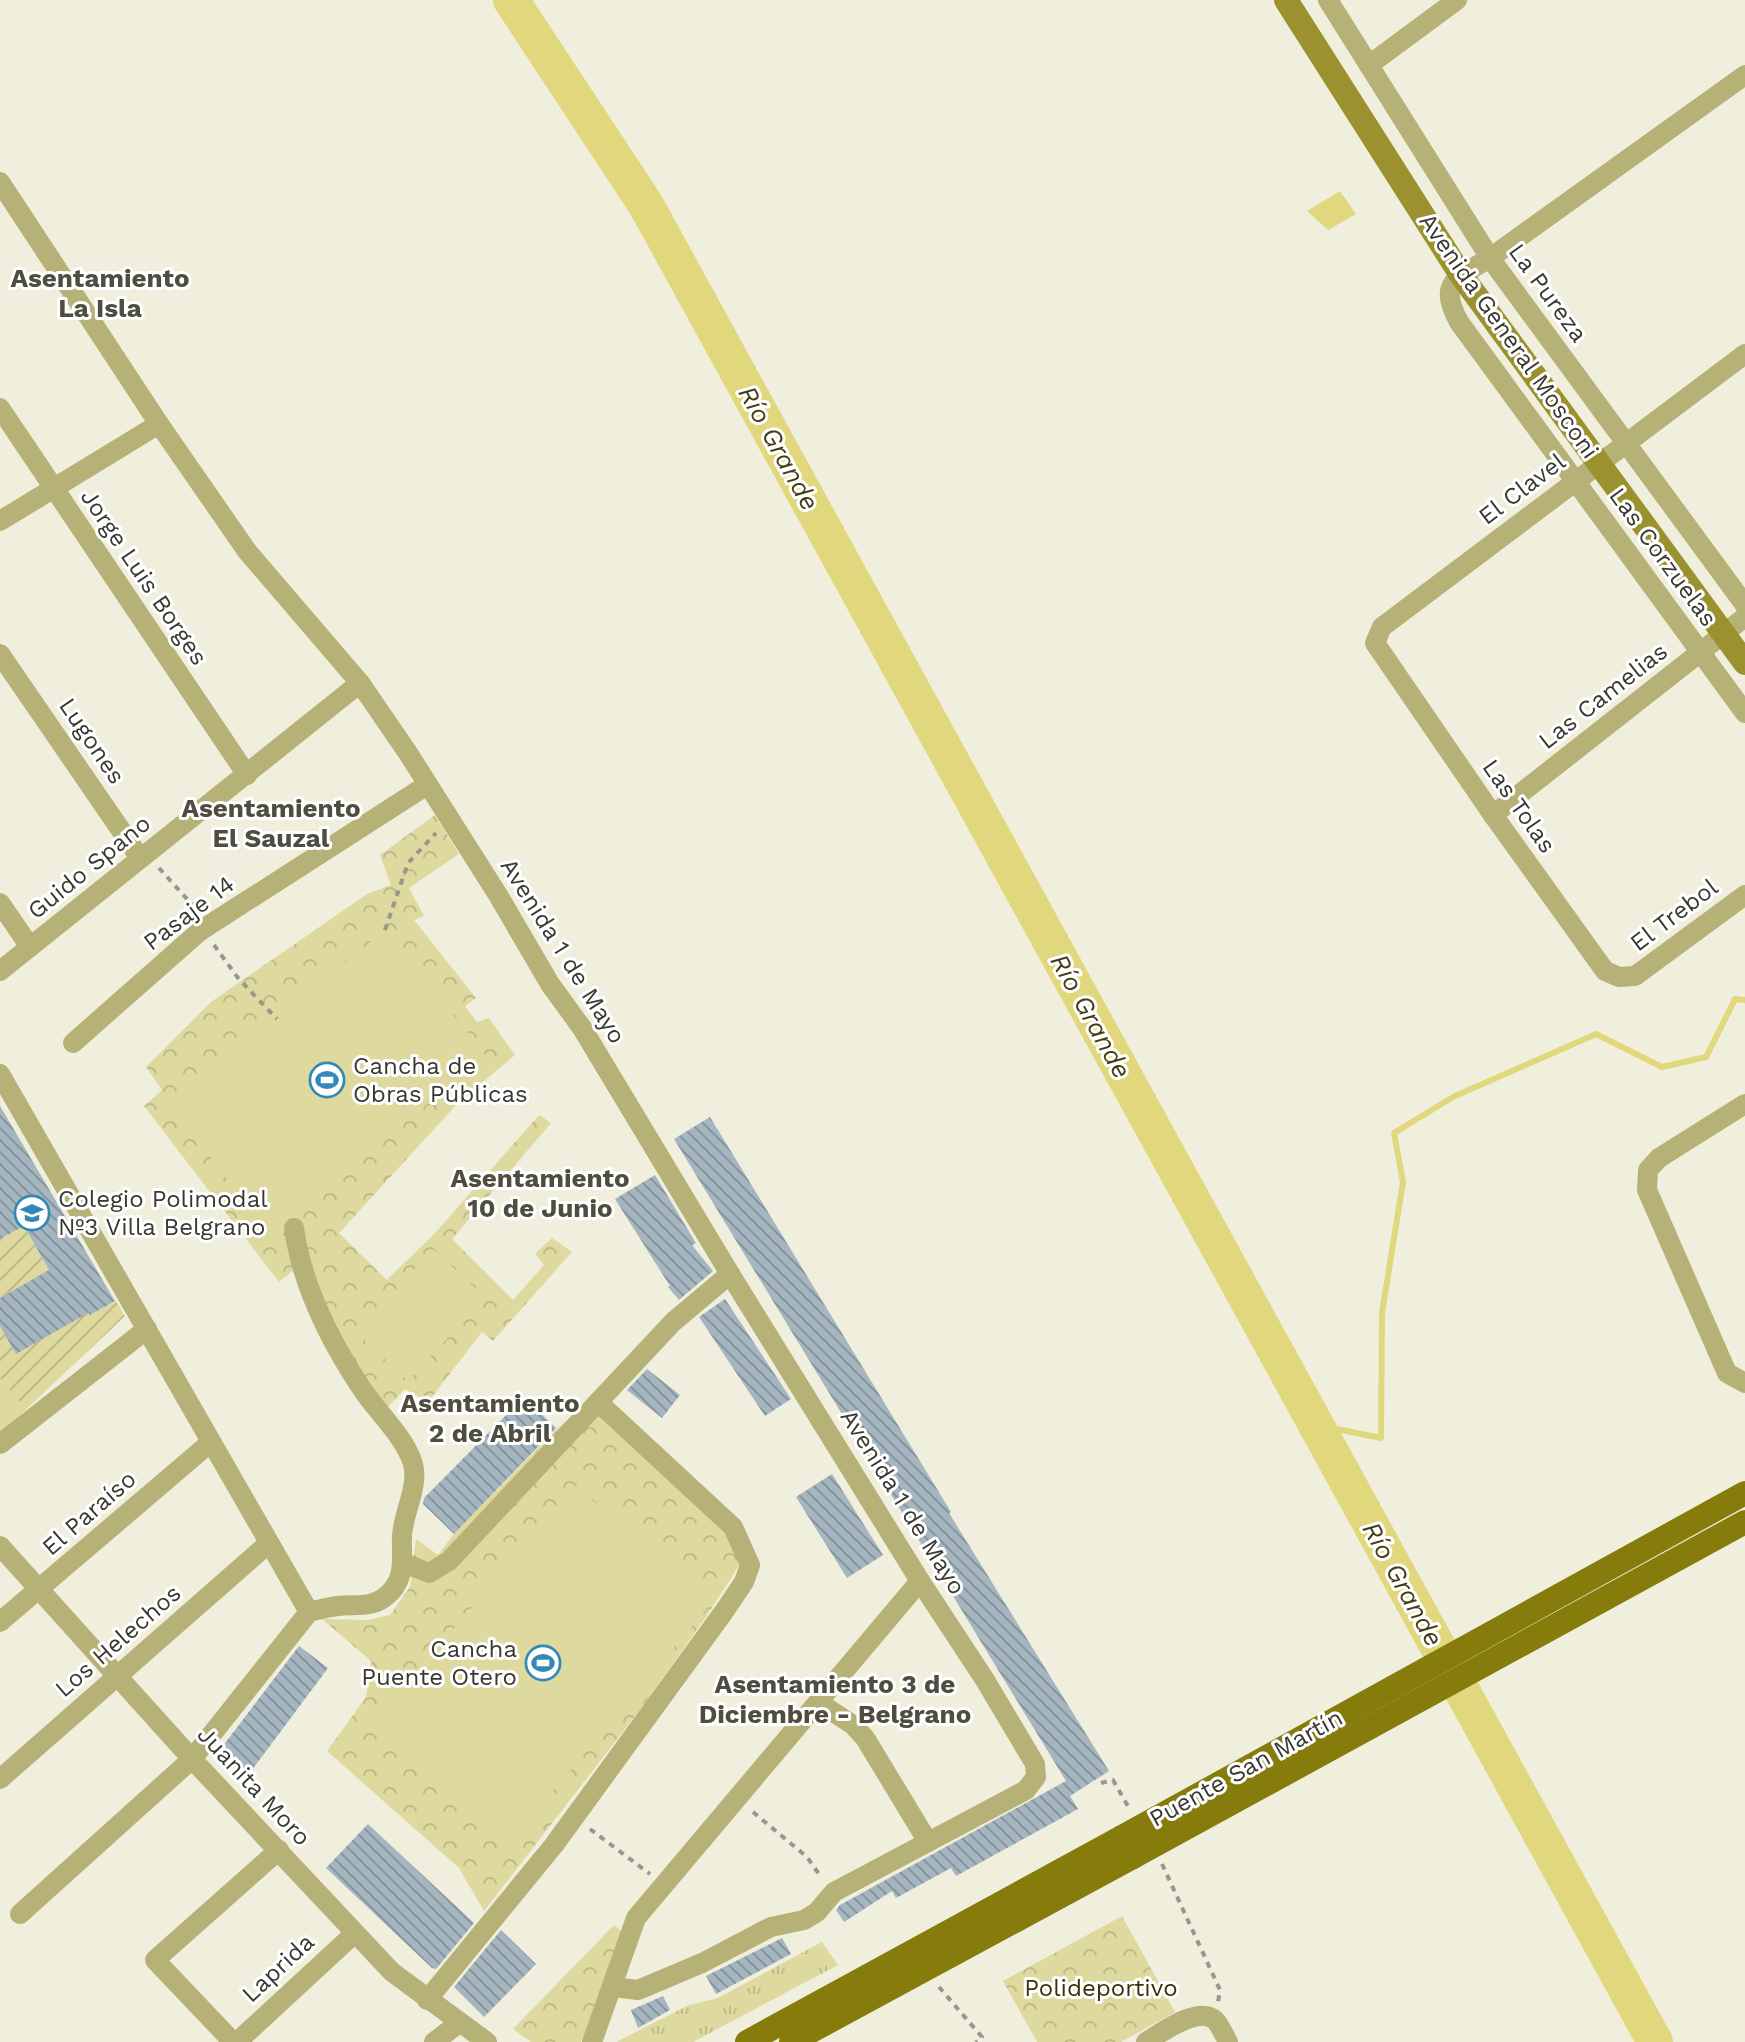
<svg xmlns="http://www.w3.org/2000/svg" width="1745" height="2042" font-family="'Work Sans',sans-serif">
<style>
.grass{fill:url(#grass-tufts)}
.park{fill:url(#park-crowns)}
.garden{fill:url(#garden-furrows)}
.pitch{fill:#ded99e}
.water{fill:#e1d87d}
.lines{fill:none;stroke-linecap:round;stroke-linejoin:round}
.stream{stroke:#e1d87d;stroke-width:6}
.river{stroke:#e1d87d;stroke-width:36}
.building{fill:url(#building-back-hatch)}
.path{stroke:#98978b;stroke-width:4;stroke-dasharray:6 6;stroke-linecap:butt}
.street{stroke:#b6b176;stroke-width:20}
.secondary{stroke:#9b922f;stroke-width:24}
.primary{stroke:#857c0c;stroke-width:24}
.primary-bridge{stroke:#857c0c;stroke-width:24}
.labels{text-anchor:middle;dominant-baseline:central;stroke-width:6;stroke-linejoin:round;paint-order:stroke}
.street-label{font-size:24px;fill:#393932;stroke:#fff}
.poi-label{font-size:24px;fill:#393932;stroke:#fff;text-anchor:start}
.park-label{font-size:24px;fill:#37330b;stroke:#fff}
.neighbourhood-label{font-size:26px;font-weight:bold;fill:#4f4d3f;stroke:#fff}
.water-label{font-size:26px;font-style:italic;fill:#413d16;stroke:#fff}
</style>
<defs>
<pattern id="grass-tufts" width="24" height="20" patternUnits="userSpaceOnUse" patternTransform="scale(2)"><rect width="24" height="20" fill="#ded99e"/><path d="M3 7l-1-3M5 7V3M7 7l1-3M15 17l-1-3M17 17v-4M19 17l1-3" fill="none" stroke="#bfbb89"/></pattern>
<pattern id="park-crowns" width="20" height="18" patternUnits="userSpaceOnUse" patternTransform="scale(2)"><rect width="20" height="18" fill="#ded99e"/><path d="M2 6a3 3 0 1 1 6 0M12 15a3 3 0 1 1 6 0" fill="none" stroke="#bfbb89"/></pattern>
<pattern id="garden-furrows" width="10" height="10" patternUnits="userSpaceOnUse" patternTransform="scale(2)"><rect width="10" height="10" fill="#ded99e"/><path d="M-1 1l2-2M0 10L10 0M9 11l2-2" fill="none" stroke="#bfbb89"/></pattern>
<pattern id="building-back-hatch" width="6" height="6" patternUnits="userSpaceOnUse" patternTransform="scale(2)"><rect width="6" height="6" fill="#a5b6c0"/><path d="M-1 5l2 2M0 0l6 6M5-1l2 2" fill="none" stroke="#87959d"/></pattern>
</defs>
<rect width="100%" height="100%" fill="#f0efdd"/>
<path class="grass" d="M822,1942l16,23 -145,77h-77l73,-37 29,-7z"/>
<g class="park">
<path d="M435,815l24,39 -50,34 15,28 -10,4 62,78 -11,8 12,16 12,-4 26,37 -57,48 -119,130 48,47 48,-47 104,-118 12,8 -99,116 61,61 31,-35 -9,-11 17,-16 20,14 -79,89 -11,-9 -54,70 -23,-13 -20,21 -90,-141 -16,13 -135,-176 18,-16 -16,-23 65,-65 156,-108 24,-9 -11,-30z"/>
<path d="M600,1392l140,145 -2,30 -30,47 -66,93 -158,204 -25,-43 -132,-117 39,-54 5,-36 -49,-42 46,1 22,-5 20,-28 6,-48 22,16 16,-21 103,-105z"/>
<path d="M1122,1916l53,96 -54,30h-84l-34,-61z"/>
<path d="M614,1925l10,8 -43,109h-50l-18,-13z"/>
</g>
<path class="garden" d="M24,1226l23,41 13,-6 29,54 27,-14 9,15 -125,118v-195z"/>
<g class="pitch">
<path d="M385,930l102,127 -219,173 -101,-127z"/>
<path d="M433,1249l52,48 -77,84 -52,-49z"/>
<path d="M0,1378l21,26 -21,17z"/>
<path d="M574,1485l139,116 -202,240 -138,-116z"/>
</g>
<path class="water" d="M1340,191l16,23 -28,16 -21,-19z"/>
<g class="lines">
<path class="stream" d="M1317,1425l64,13 1,-125 21,-131 -9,-49 59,-36 143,-63 66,33 44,-10 29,-58 10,1"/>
<path class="river" d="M511,0l135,205 1009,1837"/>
</g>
<g class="building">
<path d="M0,1106l115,195 -25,14 -2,-2 -72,41 -16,-28v-28l49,-28 -25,-44 -24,13z"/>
<path d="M710,1117l241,395 -2,1 21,34 139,224 -39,25 8,13 -122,67 -5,-8 -55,30 -4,-7 -48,31 -8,-12 4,-5 226,-124 -392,-642z"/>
<path d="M655,1175l41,68 -4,2 21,26 -34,29 -11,-13 2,-1 -55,-87z"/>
<path d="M725,1299l66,100 -26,17 -66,-99z"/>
<path d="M647,1369l33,26 -18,23 -35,-28z"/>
<path d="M524,1397l32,31 -102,106 -31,-30 1,-6z"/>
<path d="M832,1474l51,81 -36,23 -51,-81z"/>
<path d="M299,1646l29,22 -82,110 -30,-23z"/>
<path d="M368,1824l106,99 -38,46 -4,-1 -106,-100z"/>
<path d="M501,1930l35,34 -52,53 -30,-30z"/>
<path d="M782,1938l9,16 -75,40 -10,-18z"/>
<path d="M663,1996l7,14 -32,18 -7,-18z"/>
</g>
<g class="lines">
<g class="path">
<path d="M159,868l37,41"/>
<path d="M385,930l23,-67 28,-30"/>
<path d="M214,945l24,33 39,41"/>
<path d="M1101,1783l12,-3 16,28"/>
<path d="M753,1812l54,45 14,20"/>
<path d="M590,1829l60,45"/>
<path d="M1162,1864l58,126 -2,12"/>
<path d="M939,1987l43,50 -6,5"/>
</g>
<g class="street">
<path d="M1328,0l162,258 255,347"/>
<path d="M1369,65l88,-65"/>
<path d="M1745,75l-255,183c-33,20 -53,23 -31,64l286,391"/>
<path d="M0,182l159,242 88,127 113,132 48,70 90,142 52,89 32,44 148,246 190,307 65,99 50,84 1,13 -10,13 -192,102 -17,20 -13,8 -33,7 -69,36 -64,27 -25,-3"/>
<path d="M1745,354l-363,273 -7,16 118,172 112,156 14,6 16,-1 110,-81"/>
<path d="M0,408l247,367"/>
<path d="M0,521l159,-97"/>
<path d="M0,654l140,204"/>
<path d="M1493,815l252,-198"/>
<path d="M0,903l30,44"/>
<path d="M0,971l360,-288"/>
<path d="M73,1043l127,-112 227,-146"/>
<path d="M0,1074l309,538"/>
<path d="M1745,1104l-86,54 -11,12 -1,20 80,183 18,10"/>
<path d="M294,1228c8,58 36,113 68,161 16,24 43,48 51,75 6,23 -10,49 -11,72 -1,23 5,44 -17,61 -14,11 -30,7 -47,9 -9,1 -20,4 -29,6"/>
<path d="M0,1444l147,-115"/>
<path d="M0,1546l192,213 200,213 95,70"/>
<path d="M404,1563l25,10 20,-12 224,-239 57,-48"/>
<path d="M0,1622l211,-180"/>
<path d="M818,1702l35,23 12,13 63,104"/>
<path d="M0,1779l269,-236"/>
<path d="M20,1914l172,-155 117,-147"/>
<path d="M427,2000l127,-155 169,-232 21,-31 6,-17 -17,-38 -135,-125"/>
<path d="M233,2042l-78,-82 124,-110"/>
<path d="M237,2042l118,-109"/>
<path d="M434,2042l25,-19"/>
<path d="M592,2042l44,-124 284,-337"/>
<path d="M1146,2042c15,-9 52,-37 69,-22 5,5 9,15 13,22"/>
</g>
<path class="secondary" d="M1286,0l175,275 284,388"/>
<g class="primary">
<path d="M747,2042l375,-205"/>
<path d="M791,2042l342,-185"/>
</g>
<g class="primary-bridge">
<path d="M1122,1837l623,-344"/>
<path d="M1133,1857l612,-335"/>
</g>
</g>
<defs>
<g id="stadium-ring" transform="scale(1.8)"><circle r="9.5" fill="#fff" stroke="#3288b7" stroke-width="1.5"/><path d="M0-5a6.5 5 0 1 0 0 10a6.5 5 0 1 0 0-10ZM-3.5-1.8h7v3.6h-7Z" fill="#3288b7"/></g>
<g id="school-ring" transform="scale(1.8)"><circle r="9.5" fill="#fff" stroke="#3288b7" stroke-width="1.5"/><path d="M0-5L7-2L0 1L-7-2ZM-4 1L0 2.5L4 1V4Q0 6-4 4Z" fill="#3288b7"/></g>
</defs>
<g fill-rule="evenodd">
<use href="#stadium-ring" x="327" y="1080"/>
<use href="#school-ring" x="32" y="1213"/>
<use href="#stadium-ring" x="543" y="1663"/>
</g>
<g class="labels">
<g class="street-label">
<text transform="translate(1548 293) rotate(54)">La Pureza</text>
<text transform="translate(1509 336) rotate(55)">Avenida General Mosconi</text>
<text transform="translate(1522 489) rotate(-37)">El Clavel</text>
<text transform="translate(1663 557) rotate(54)">Las Corzuelas</text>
<text transform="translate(144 577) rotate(56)">Jorge Luis Borges</text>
<text transform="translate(1603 696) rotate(-38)">Las Camelias</text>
<text transform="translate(92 741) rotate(56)">Lugones</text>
<text transform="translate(1519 806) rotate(55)">Las Tolas</text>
<text transform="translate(89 867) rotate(-39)">Guido Spano</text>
<text transform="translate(189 913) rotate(-37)">Pasaje 14</text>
<text transform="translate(1674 915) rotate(-37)">El Trebol</text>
<text transform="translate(563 951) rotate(58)">Avenida 1 de Mayo</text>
<text transform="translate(903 1502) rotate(58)">Avenida 1 de Mayo</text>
<text transform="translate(89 1513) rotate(-41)">El Paraíso</text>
<text transform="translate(118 1641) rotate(-41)">Los Helechos</text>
<text transform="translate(1246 1768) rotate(-29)">Puente San Martín</text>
<text transform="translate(254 1786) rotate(47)">Juanita Moro</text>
<text transform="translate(278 1968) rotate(-43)">Laprida</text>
</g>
<g class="poi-label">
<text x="353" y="1066">Cancha de<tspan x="353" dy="28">Obras Públicas</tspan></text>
<text x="58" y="1199">Colegio Polimodal<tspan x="58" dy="28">Nº3 Villa Belgrano</tspan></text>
<text x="517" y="1649" text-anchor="end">Cancha<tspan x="517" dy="28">Puente Otero</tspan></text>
</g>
<g class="park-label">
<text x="1101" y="1988">Polideportivo</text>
</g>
<g class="neighbourhood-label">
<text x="100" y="278">Asentamiento<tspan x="100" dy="30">La Isla</tspan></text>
<text x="271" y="808">Asentamiento<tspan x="271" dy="30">El Sauzal</tspan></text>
<text x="540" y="1178">Asentamiento<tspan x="540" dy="30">10 de Junio</tspan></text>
<text x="490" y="1403">Asentamiento<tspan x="490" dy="30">2 de Abril</tspan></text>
<text x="835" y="1684">Asentamiento 3 de<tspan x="835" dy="30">Diciembre - Belgrano</tspan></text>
</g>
<g class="water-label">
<text transform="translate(779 448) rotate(61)">Río Grande</text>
<text transform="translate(1091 1016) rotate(61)">Río Grande</text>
<text transform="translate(1403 1584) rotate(61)">Río Grande</text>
</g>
</g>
</svg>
